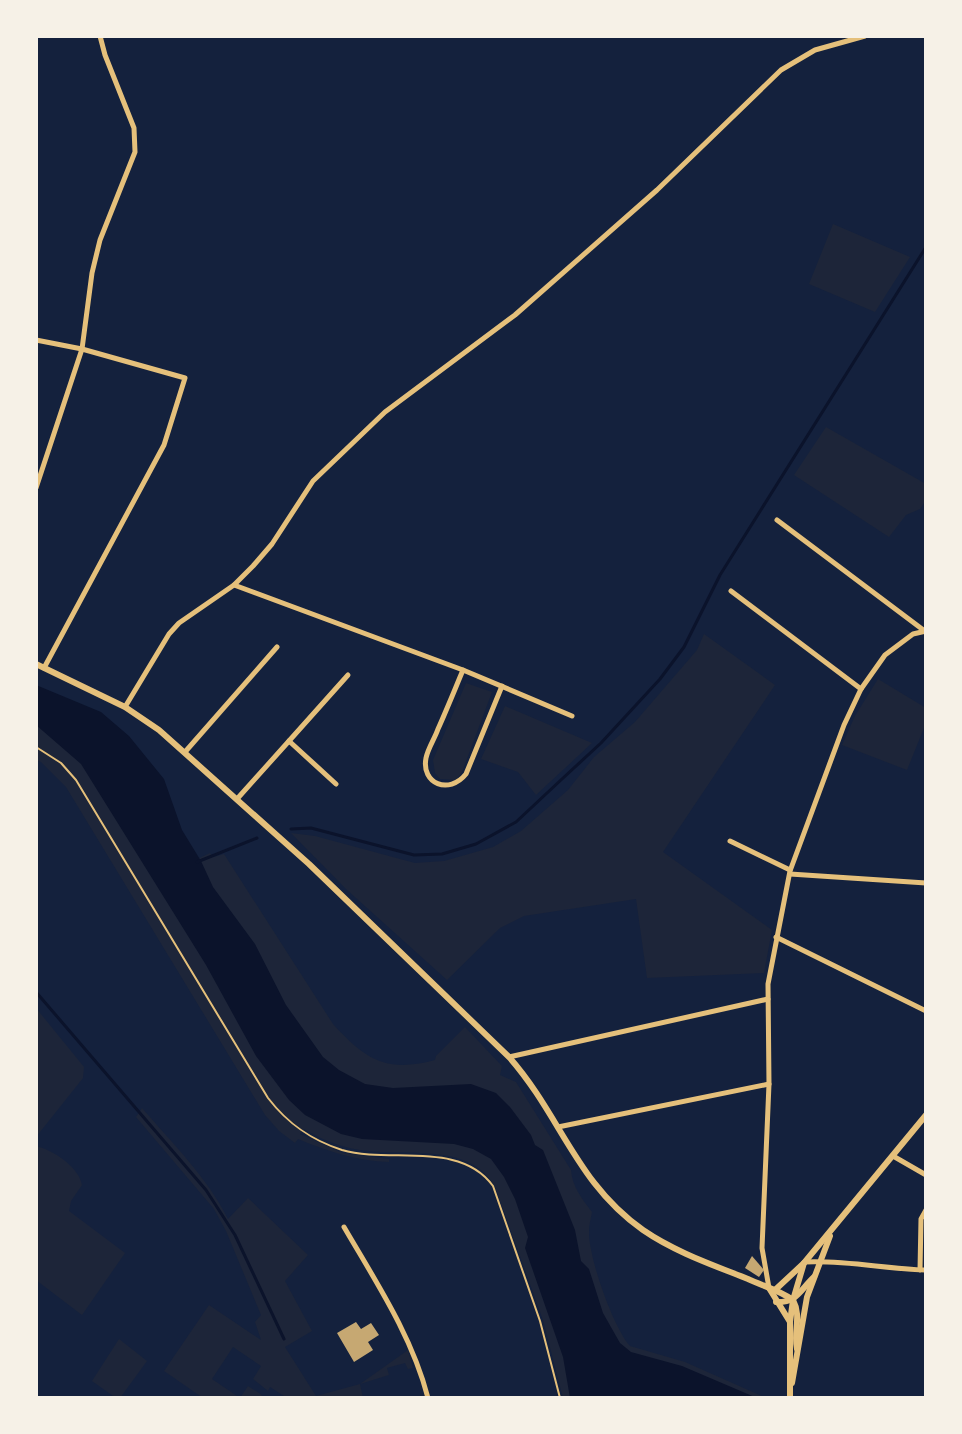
<svg xmlns="http://www.w3.org/2000/svg" width="962" height="1434" font-family="'DejaVu Sans',sans-serif">
<style>
.green{fill:#1d2539}
.water{fill:#0b132b}
.lines{fill:none;stroke-linecap:round;stroke-linejoin:round}
.stream{stroke:#0b132b;stroke-width:3}
.building{fill:#c6a872}
.path{stroke:#e5c07b;stroke-width:2}
.minor{stroke:#e5c07b;stroke-width:5}
.tertiary{stroke:#e5c07b;stroke-width:6}
.secondary{stroke:#e5c07b;stroke-width:6}
</style>
<rect width="100%" height="100%" fill="#14213d"/>
<g class="green">
<path d="M833,224l77,33 -35,55 -66,-28z"/>
<path d="M826,427l100,57v16l-6,9 -14,6 -17,22 -95,-62z"/>
<path d="M704,634l71,51 -112,167 109,78 -8,43 -117,5 -11,-79 -112,17 -24,12 -53,52 -101,-91 -55,-56 24,3 100,27 29,-2 49,-14 28,-16 47,-41 26,-33 41,-35 62,-72z"/>
<path d="M878,679l48,29v15l-19,47 -65,-25 13,-29z"/>
<path d="M466,683l26,9 -30,80 -6,8 -16,-1 -5,-6 -2,-13z"/>
<path d="M36,689l151,175 23,-11 3,4 11,-3 109,170c33,36 53,49 102,36l1,-4 29,-29 37,39 -2,9 16,7 55,88c1,16 11,29 21,42 -1,6 -3,13 -3,19 -1,25 24,96 41,115l55,16 81,36h-203l-20,-78 -48,-133c-24,-44 -85,-31 -126,-36 -24,-2 -45,-10 -65,-22l-4,5 43,19 46,6v3c-32,-1 -62,-11 -91,-23l-3,4 -16,-12 -14,-16 -199,-328 -25,-25 -5,-2z"/>
<path d="M505,706l87,37 -56,52 -18,-23 -37,-13z"/>
<path d="M36,1008l48,59 -1,11 -47,59z"/>
<path d="M142,1108c30,35 65,69 86,111l20,-21 60,57 -23,26 27,50 -27,16 31,49 44,-12 48,-34 5,18 -5,1 -3,-6 -18,5 2,7 -29,9 3,14h-76l-17,-11 -2,4 -15,-12 8,-13 -28,-19 -21,32 28,19 8,-12 14,9 -2,3h-57l-39,-27 45,-66 52,35 -6,-18 6,-7 -35,-84 -12,-22 -78,-92z"/>
<path d="M36,1146c17,4 43,21 46,39l-11,16 -2,10 56,42 -43,62 -46,-35z"/>
<path d="M119,1339l28,22 -27,37h-4l-24,-17z"/>
</g>
<path class="water" d="M36,685l65,27 28,24 35,43 18,51 19,31 12,26 42,57 31,61 37,52 16,13 26,14 28,4 78,-4 25,9 14,14 21,28 4,10 8,5 32,80 6,31 8,8 14,44 17,30 11,9 51,14 75,32h-187l-7,-41 -38,-109 3,-11 -13,-38 -11,-22 -13,-18 -18,-10 -19,-5 -92,-5 -21,-5 -36,-19 -16,-15 -33,-44 -50,-91 -125,-201 -45,-39z"/>
<g class="lines">
<g class="stream">
<path d="M291,829l20,-1 103,27 28,-1 34,-10 40,-22 46,-43 39,-36 59,-64 24,-32 36,-72 206,-328"/>
<path d="M197,862l60,-24"/>
<path d="M36,992l170,198 29,45 49,104"/>
</g>
</g>
<g class="building">
<path d="M752,1256l12,14 -5,7 -14,-9z"/>
<path d="M356,1322l5,7 10,-6 8,12 -11,7 5,8 -19,12 -17,-29z"/>
</g>
<g class="lines">
<path class="path" d="M36,747l25,16 15,17 192,318c20,26 43,42 74,52 48,14 118,-10 151,36l47,135 20,77"/>
<g class="minor">
<path d="M36,340l46,9 103,29 -21,67 -120,223"/>
<path d="M36,488l46,-139 10,-76 8,-33 35,-88 -1,-24 -29,-73 -5,-19"/>
<path d="M777,520l149,112"/>
<path d="M234,585l229,85 109,46"/>
<path d="M731,591l130,98"/>
<path d="M463,670c-8,19 -16,39 -25,59 -3,9 -10,19 -12,29 -5,26 23,37 40,16l36,-88"/>
<path d="M125,707l44,-73 10,-11 55,-38 19,-19 19,-22 41,-63 72,-69 130,-97 142,-125 124,-120 34,-20 50,-14"/>
<path d="M289,741l59,-66"/>
<path d="M185,752l92,-105"/>
<path d="M237,799l52,-58 47,43"/>
<path d="M730,841l60,29"/>
<path d="M790,874l136,9"/>
<path d="M776,937l150,74"/>
<path d="M509,1057l259,-58"/>
<path d="M558,1127l211,-43"/>
<path d="M893,1156l33,19"/>
<path d="M344,1227c32,55 68,109 84,171"/>
<path d="M805,1262c41,-2 81,7 121,8"/>
<path d="M920,1270l1,-51 5,-9"/>
<path d="M769,1288l-7,-40 7,-164 -1,-100 22,-113 54,-146 17,-36 24,-34 28,-21 13,-3"/>
</g>
<g class="tertiary">
<path d="M36,664l89,43 34,23 150,134 200,193c52,59 67,126 134,173 32,22 70,35 105,49 15,7 31,11 45,21 9,17 0,31 4,49"/>
<path d="M769,1288l21,34"/>
<path d="M775,1290l29,-27"/>
<path d="M776,1302c21,1 24,-12 38,-25"/>
</g>
<g class="secondary">
<path d="M792,1383l15,-86 23,-61"/>
<path d="M790,1398v-76l3,-22 11,-37 122,-148"/>
</g>
</g>
<rect width="962" height="1434" fill="none" stroke="#f6f1e7" stroke-width="76"/>
</svg>
